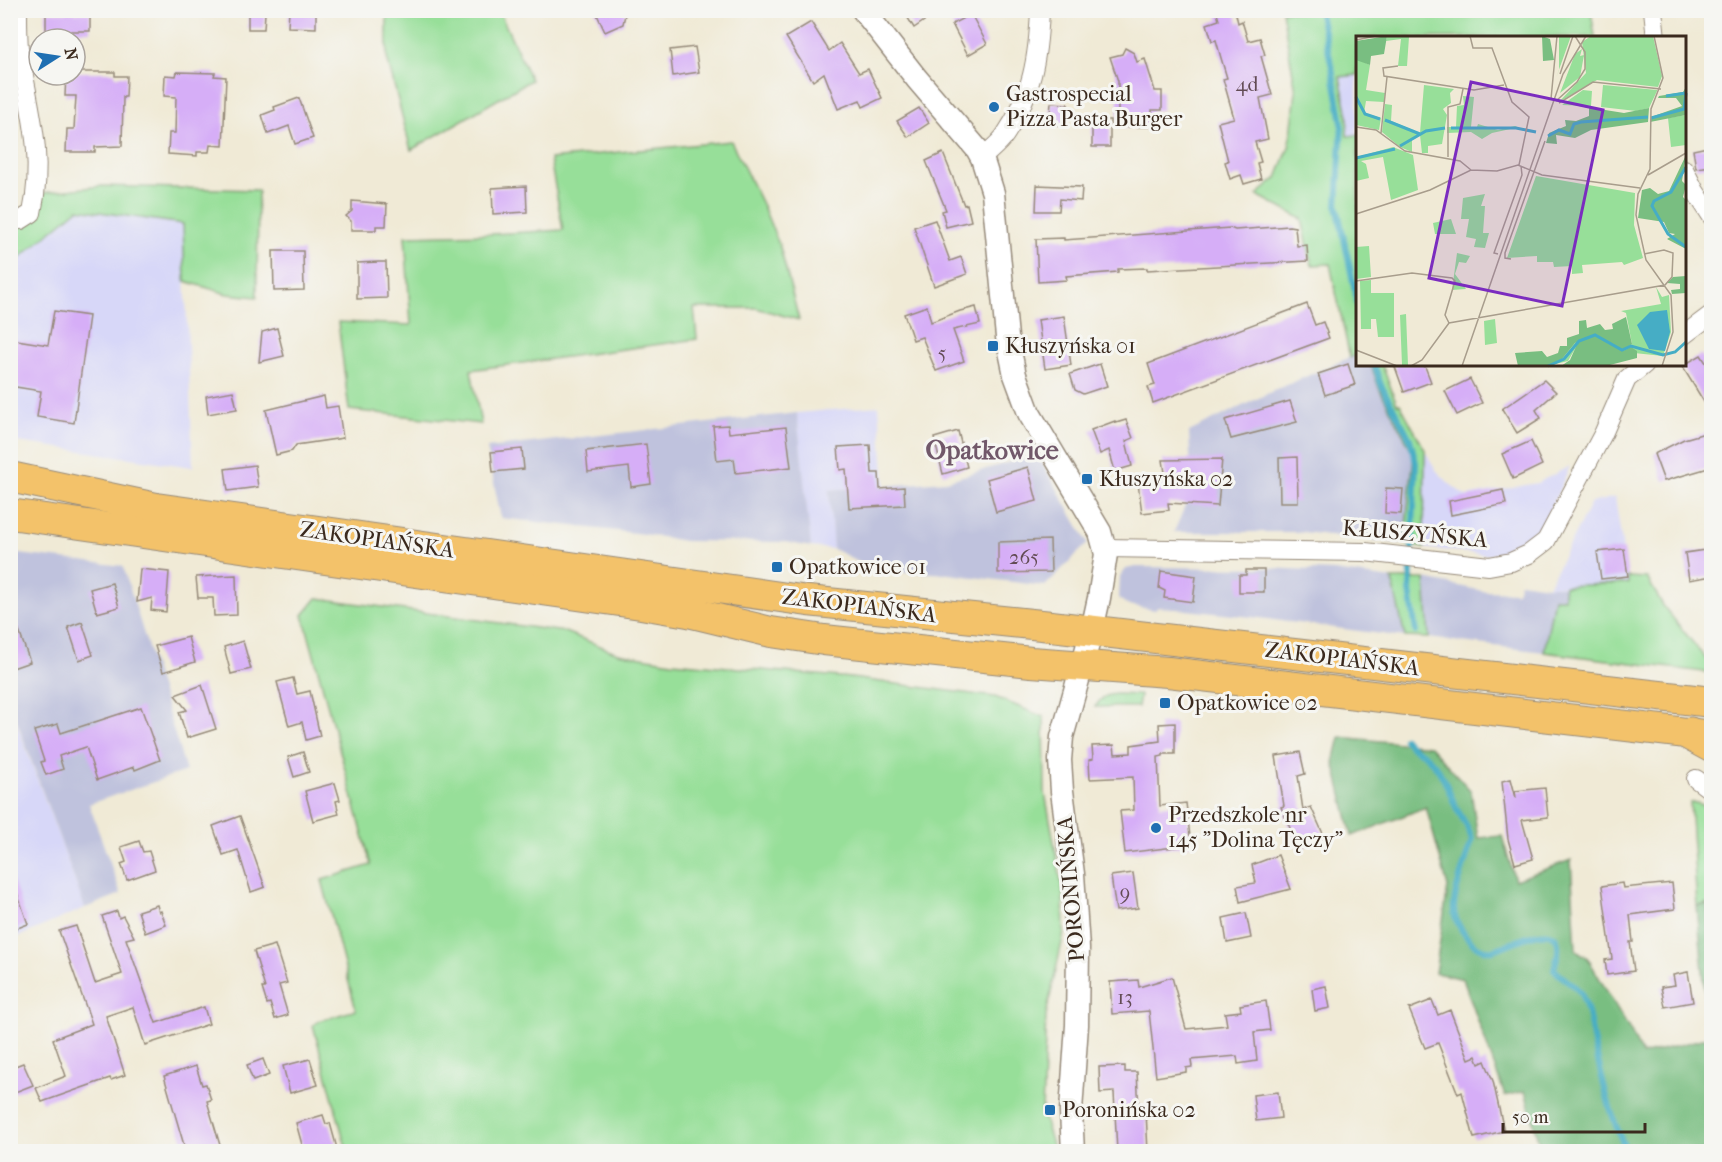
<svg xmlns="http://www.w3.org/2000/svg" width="1722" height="1162" font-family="'IM FELL French Canon',serif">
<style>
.built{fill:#d7d7f8}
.industrial{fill:#bfc2dd}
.green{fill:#97df99;stroke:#69845c;stroke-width:1.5}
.forest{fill:#79be81;stroke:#5a7450;stroke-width:1.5}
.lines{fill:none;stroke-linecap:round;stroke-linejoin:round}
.stream{stroke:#46adc5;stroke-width:6}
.building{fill:#d6aef7}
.minor-casing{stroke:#968a7a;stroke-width:20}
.tertiary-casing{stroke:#968a7a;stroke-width:25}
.trunk-casing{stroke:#968a7a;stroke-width:32}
.motorway-casing{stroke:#968a7a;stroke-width:35}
.minor{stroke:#fff;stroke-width:18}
.tertiary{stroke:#fff;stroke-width:22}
.trunk{stroke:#f3c26a;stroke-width:30}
.motorway{stroke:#f3c26a;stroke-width:33}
.poi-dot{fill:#1f6fb2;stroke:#f6f6f2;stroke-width:2}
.labels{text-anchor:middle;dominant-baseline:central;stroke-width:6;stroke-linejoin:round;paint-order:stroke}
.number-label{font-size:20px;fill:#624b54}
.poi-label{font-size:22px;fill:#3b2a1e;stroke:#f6f6f2;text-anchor:start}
.street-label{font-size:22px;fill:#3b2a1e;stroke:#f6f6f2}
.quarter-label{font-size:26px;font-weight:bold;fill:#71586a;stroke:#f6f6f2}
.inset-river{fill:none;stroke:#46adc5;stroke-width:3}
.inset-road{fill:none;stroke:#a89d8c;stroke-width:1.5}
.view{fill:#7b2cbf;fill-opacity:0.15;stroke:#7b2cbf;stroke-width:3}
.inset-edge{fill:none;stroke:#3b2a1e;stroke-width:3}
</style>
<rect width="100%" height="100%" fill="#f6f6f2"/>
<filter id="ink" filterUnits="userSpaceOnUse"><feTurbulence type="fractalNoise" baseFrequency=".0167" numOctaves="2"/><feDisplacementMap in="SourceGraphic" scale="12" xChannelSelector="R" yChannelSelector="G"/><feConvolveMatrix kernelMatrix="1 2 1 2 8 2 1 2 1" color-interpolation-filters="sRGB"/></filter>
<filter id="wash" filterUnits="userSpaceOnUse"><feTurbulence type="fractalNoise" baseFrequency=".008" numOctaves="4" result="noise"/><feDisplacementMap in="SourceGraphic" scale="24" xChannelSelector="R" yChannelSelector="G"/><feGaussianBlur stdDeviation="1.35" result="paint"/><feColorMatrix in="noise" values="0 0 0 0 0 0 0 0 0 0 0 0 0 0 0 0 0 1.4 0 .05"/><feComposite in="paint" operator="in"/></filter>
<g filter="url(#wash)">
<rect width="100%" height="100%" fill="#f0ead6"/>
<g class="built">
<path d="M1357,75v60l-10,2 1,-21 -8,-39z"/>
<path d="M78,209l105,16 10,242 -182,-26v-176z"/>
<path d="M879,406l6,79 -56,5 4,59 -22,-2 -14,-134z"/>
<path d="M1425,450l10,19 15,15 16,12 71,-13 33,-17 -24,54 -11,15 -14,12 -31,8 -66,-7z"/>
<path d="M1615,497l13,86 -80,3 43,-83z"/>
<path d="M10,705l75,203 -74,32h-1z"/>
</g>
<g class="industrial">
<path d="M1357,354l1,10 13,1 8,23 16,26 19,41 -10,89 -101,-12h-129l14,-33 3,-22 -2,-45 82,-40z"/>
<path d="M797,413l14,134 -26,-5 -101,-1 -40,-7 -143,-16 -14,-70z"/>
<path d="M1037,454l51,89 -43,43 -96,-12 -73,-4 -43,-21 -4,-59 117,-9z"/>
<path d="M11,553l112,13 63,205 -97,33 32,90 -36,14 -74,-203z"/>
<path d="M1135,567l131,1 68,3 58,8 13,58 -153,-20 -94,-10 -3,3 -27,-5 -9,-6 1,-22 6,-8z"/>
<path d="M1425,579l58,12 34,1 3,-10 28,4h16v12h-10l-10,54 -115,-14z"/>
</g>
<g class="green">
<path d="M387,11h112l32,69 -120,70 -24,-92z"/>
<path d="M1282,11h309l4,26 -237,1 -1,37 -17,2 8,39 -1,20 11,-1v219l-8,4 -20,-94 -18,1 -10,-46 -45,-24 20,-17 13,-34 6,-53z"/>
<path d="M731,141l32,65 17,41 19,73 -43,-12h-62l3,31 -226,31 10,54 -132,-14 -11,-88 73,3 -6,-89 86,-2 72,-4 -13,-71z"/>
<path d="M101,186l157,4 -1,107 -30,-3 -42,-13 -2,-57 -105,-15 -67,56 -1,-40 32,-32z"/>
<path d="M1371,365h11l15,39h3l25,46 -1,98 -20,-4 10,-89 -35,-67z"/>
<path d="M1628,577l19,1 17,29 42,52 5,2v12l-167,-21 10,-54h10v-12l64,-3z"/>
<path d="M1392,579h33l4,59 -24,-1z"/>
<path d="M317,598l248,34 53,21 54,9 179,16 144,19 49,20 1,76 18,98 1,42 -18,82 -4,97 12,39h-707l-34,-126 6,-4 37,-11 -34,-130 49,-15 -68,-250z"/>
<path d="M1116,694l24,1 -2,12h-43c6,-9 10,-12 21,-13z"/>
<path d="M1690,803c9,-1 16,3 21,9v91l-14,3z"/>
</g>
<path class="forest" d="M1340,737l90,9 41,45 7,47 24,-2 13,44 56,-20 5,90 11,7 44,75 11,23 67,-18 -12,-131 10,-2 5,33 -1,214h-170l-16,-60 -20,5 -42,-117 -28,-6 13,-86 -22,-80 -74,29 -18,-74z"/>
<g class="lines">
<g class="stream">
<path d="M1319,10l13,57 10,56 -5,83 21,100"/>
<path d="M1374,364l7,21 29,54 6,24 -6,128 6,41"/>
<path d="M1404,739c8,11 13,10 22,17 16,14 21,31 29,49 6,13 14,21 17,35 -5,18 -18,50 -18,67 -1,11 6,21 12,29 7,9 15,16 27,14 14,-3 69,-36 65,1 0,6 -3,12 -4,18 9,11 22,15 27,25 8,15 10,34 13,50 9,37 16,73 33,108"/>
</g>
</g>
<g id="blocks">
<g class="building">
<path d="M289,10h27v18l-28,-1z"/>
<path d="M595,10h31l-3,14 -18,8z"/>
<path d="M903,10h37l-26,18z"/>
<path d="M1216,10h19l3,13 4,-2 6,20 12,-3 5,17 -4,1 11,39 -12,3 8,41 -13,3 6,20 -4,1 4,16 -17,5 -3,-9 -11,4 -5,-17 3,-1 -10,-39 16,-4 -11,-39 4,-1 -6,-20 -5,-18 -4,1 -5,-17 12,-4z"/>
<path d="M46,12l44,1v18h-19l1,8h-26z"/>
<path d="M248,12l17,1 -1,16h-16z"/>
<path d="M971,14l16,30 -19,11 -16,-31z"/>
<path d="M811,22l18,29 11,-8 19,30 9,-4 14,29 -19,9 -3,-7 -22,9 -14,-36 -11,8 -27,-44z"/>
<path d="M695,47l4,25 -26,4 -3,-26z"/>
<path d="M1125,48l9,5 3,9 8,-3 10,32h7v19h-10v17h-34v-46l-8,-24 12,-3z"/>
<path d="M75,72h40v4h12l-1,21h-3l-1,49 -27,1v5h-29l1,-23h7l2,-33h-11l1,-21h9z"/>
<path d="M177,72l38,1 -1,3 12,1 -3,69 -13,-1 -1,7h-12v4l-29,-2 1,-21h6l1,-36 -12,-1 1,-21 11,1z"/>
<path d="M299,98l14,40 -18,6 -6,-18 -21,8 -6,-19 13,-5 -1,-3z"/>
<path d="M1051,103l17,1 -2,22 -17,-2z"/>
<path d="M919,108l10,15 -21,14 -11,-16z"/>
<rect x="1092" y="120" width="18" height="27"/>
<path d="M1712,146v20l-16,2 -3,-18z"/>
<path d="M943,153l21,52 3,-1 4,17 -25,6 -4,-16 4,-1 -20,-49z"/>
<path d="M1037,185l45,2 -1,14 -21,-2 -1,12h-23z"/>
<path d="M526,186l1,26 -34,2 -1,-26z"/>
<path d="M352,201l35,3 -1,22h-10v4h-25v-9l-5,-5 6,-5z"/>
<path d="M935,220l15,41 11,-4 6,17 -33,12 -20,-59z"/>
<path d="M1289,226l6,1 2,19 10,-1 1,16 -161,9v-2l-29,1v3l-52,4 1,4 -29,2 -2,-43 28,-1v2l166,-12 5,2z"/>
<path d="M273,251h30l1,39 -30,1z"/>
<path d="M379,262h7l1,36 -30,1v-36z"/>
<path d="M1307,304l8,21 8,-3 6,16 -176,65 -5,-16 7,-2 -7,-21z"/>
<path d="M927,306l4,16 29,-11 16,-4 4,17 -27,6 11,31 -28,10 -14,-34 -9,3 -9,-26z"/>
<path d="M54,311l35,5 -15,107 -37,-6 4,-26 -31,-5v-47l38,6z"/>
<path d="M1064,316l7,49 -26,4 -7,-49z"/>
<path d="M277,328l7,28 -25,6 3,-30z"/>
<path d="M1701,355l11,17v43l-30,-49z"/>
<path d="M1100,364l7,22 -24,8 -8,-4 -5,-16z"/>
<path d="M1348,364l7,21 -30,10 -7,-21z"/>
<path d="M1394,364h30l7,18 -27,10z"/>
<path d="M1470,379l12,24 -25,12 -12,-24z"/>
<path d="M1544,380l12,12 -20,18 5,8 -24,15 -15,-24z"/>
<path d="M233,391l4,18 -29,5 -2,-18z"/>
<path d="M324,396l2,12 12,-2 5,32 -47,7 -4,6 -16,4 -10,-45z"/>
<path d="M1290,401l7,21 -66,17 -6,-19z"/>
<path d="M1126,420l7,18 -7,3 6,25 -17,5 -6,-21 -9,4 -9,-24 24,-9 1,2z"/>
<path d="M728,425l1,8 57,-6 5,40 -55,6 -2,-14 -17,2 -4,-35z"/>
<path d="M958,431l9,36 -24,7 -9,-36z"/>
<path d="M1712,431v36l-48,14 -10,-27 30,-15z"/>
<path d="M1531,441l11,24 -29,14 -11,-25z"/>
<path d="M646,444l5,40 -20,3 -2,-20 -41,5 -2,-21z"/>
<path d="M870,445l2,28h7l1,16 24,-2 1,18 -56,3 -3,-39 -6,1 -2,-23z"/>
<path d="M522,449l2,20 -31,3 -2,-20z"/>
<path d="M1297,457l1,45h-18l-1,-44z"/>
<path d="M1222,459l-4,47 -50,-3 1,7 -27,3 -4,-30 28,-4 -3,-19z"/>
<path d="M255,465l3,22 -30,4 -3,-22z"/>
<path d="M1028,467l9,34 -41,11 -9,-33z"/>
<path d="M1386,488l17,1 -2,25 -16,-1z"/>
<path d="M1503,490l3,14 -55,11 -2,-14z"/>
<path d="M1050,540l1,32 -53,1v-31z"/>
<path d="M1624,549l4,27 -27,3 -4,-27z"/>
<path d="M1712,549v27l-23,4 -4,-27z"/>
<path d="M140,569l29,3 -3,40 -15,-2 1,-12 -15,4z"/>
<path d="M1246,570h18v22h-25v-17h7z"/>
<path d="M1161,571l35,5 -3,26 -29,-4 1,-7 -6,-3z"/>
<path d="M236,575l1,40 -23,1 -1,-18h-15l-2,-21z"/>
<path d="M112,583l7,24 -22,6 -7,-24z"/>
<path d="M13,614l17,48 -20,7v-54z"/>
<path d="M82,622l11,33 -14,5 -11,-33z"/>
<path d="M188,637l7,25 -32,10 -8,-26z"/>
<path d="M243,641l8,28 -20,5 -7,-27z"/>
<path d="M293,678l4,16 13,-3 10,45 -14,4 -4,-18 -13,4 -12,-44z"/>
<path d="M202,685l14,44 -29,9 -8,-26 8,-2 -12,-15z"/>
<path d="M141,707l19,53 -25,10 -1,-3 -37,13 -11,-33 -27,9 4,13 -17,6 -5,-13 3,-1 -10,-30 24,-7 3,9z"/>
<path d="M1175,723v31h-12v2l-5,1 2,49 26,-3 5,42 -66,8 -5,-42 14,-1 -1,-33 -43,2 -1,-19 4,-1 -1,-13 22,-1 1,9 16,-1v-8l29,-4 -1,-17z"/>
<path d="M303,752l6,20 -15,5 -6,-20z"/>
<path d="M1300,752l5,22 -7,2 5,34 8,-3 14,31 -26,11 -18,-42 3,-1 -8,-50z"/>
<path d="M1511,779l5,19 -1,-7 30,-3 3,29 -26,3 11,39 -18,5 -7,-25 -6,-58z"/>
<path d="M335,783l5,17 -4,1 3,13 -26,7 -8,-30z"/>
<path d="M240,816l25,71 -14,5 -13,-42 -15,5 -10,-29z"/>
<path d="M139,841l4,11 6,-1 6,19 -28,10 -6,-16 5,-2 -5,-15z"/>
<path d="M1278,855l13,34 -51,13 -3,-16 19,-3 -4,-18z"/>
<path d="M1133,873l5,35 -22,3 -5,-35z"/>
<path d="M13,881l15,43 -18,7v-49z"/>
<path d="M1622,883l1,5 49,-5 3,26 -45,6 3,27h-3l4,29 -27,4 -2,-15 7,-1 -10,-73z"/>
<path d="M157,905l2,7 2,-1 5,14 -21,8 -7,-22z"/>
<path d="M117,911l2,7 4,-2 11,21 -8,2 30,84 48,-16 5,17 -64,21 -12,-38 -27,9 19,59 -14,5 -1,-2 -68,24 -6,-14 30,-12 -13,-37 39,-15 -33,-93 17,-5 19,57 27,-9 -20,-58z"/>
<path d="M1246,913l5,25 -24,5 -4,-25z"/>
<path d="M275,945l12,38 -8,2 9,30 -13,4 -5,-16 -3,1 -5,-16h3l-11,-37z"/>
<path d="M1688,972l5,30 -28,5 -4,-20 14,-2 -2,-10z"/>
<path d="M1172,977l14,52 41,-4 -2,-12 16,-2 -1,-6 26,-4 4,29 -16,2 3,29 -19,3 -1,-8 -46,4 1,7 -6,1v4l-30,5 -7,-66 -37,3 -2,-32 28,-2 1,7z"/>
<path d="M1326,986l4,22 -15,3 -3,-22z"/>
<path d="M1432,1000l6,15 12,-5 19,49 7,-3 3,8 6,-3 8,20 11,50 -30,7 -12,-46 -4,2 -20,-51 -13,5 -16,-39z"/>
<path d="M263,1059l6,16 -16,6 -6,-16z"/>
<path d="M310,1059l8,26 -28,8 -7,-27z"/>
<path d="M23,1063l10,22 -23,9v-26z"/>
<path d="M196,1066l6,19 4,-1 5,16 -4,1 15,51h-36l-12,-41 -10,-35z"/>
<path d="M1125,1066v6h12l2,39h7l2,41h-31l-3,-60 -14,1 -1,-26z"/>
<path d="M1278,1092l3,26 -25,3 -3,-26z"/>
<path d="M323,1115l3,9 4,-1 8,29h-34l-8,-29z"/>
</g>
</g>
</g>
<g filter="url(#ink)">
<use href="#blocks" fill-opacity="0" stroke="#968a7a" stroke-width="1.5"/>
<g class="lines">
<g class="minor-casing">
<g id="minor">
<path d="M1653,10l3,28"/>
<path d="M982,158c7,-7 17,-14 23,-23 27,-39 33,-78 35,-125"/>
<path d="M1684,169l11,22 17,26"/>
<path d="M10,220h11l11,-7c13,-60 -4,-108 -13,-165 -1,-12 -1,-25 -1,-38"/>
<path d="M1684,335l28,-21"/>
<path d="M1105,548l260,4 124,14 22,-4 18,-8 17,-13 57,-107 24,-55 18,-15"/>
<path d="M1696,779l16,12"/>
</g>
</g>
<g class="tertiary-casing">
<path id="tertiary" d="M863,10l54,69 60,70 5,9 11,35 14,144 8,38 14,38 71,119 6,22 -7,44 -7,32 -30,107 -2,23 2,31 11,83 5,74 -1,77 -6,86 2,41"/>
</g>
<g class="trunk-casing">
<g id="trunk">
<path d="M10,477l146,31 652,93 243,25 661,76"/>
<path d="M10,514l631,90 47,8 83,20 53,8 207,22 137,10 544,64"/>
</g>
</g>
<g class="motorway-casing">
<path id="motorway" d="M1690,734l22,12"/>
</g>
<use href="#minor" class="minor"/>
<use href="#tertiary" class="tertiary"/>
<use href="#trunk" class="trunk"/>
<use href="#motorway" class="motorway"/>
</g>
</g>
<g class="poi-dot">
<circle cx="994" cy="107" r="6"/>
<rect x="987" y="340" width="12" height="12" rx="3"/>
<rect x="1081" y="473" width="12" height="12" rx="3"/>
<rect x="771" y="561" width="12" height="12" rx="3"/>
<rect x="1159" y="697" width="12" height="12" rx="3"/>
<circle cx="1156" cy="828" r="6"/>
<rect x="1044" y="1104" width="12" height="12" rx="3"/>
</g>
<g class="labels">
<g class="number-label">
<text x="1247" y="84">4d</text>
<text x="942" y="353">5</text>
<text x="1024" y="557">265</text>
<text x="1125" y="893">9</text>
<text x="1125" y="997">13</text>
</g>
<g class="poi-label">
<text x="1006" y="94">Gastrospecial<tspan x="1006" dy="25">Pizza Pasta Burger</tspan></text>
<text x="1005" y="346">Kłuszyńska 01</text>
<text x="1099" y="479">Kłuszyńska 02</text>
<text x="789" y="567">Opatkowice 01</text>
<text x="1177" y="703">Opatkowice 02</text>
<text x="1168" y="815">Przedszkole nr<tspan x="1168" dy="25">145 "Dolina Tęczy"</tspan></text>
<text x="1062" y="1110">Poronińska 02</text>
</g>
<g class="street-label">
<text transform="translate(1415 534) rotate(5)">KŁUSZYŃSKA</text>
<text transform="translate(377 540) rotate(8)">ZAKOPIAŃSKA</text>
<text transform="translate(859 606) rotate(7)">ZAKOPIAŃSKA</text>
<text transform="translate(1342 659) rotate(7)">ZAKOPIAŃSKA</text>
<text transform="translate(1071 889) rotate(-95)">PORONIŃSKA</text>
</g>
<g class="quarter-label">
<text x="992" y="450">Opatkowice</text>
</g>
</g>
<g transform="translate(1356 36)">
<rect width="330" height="330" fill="#f0ead6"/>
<path d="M31,0h45l-23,1 -2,29h-9l3,-27 -15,2zM203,0h12l-15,42 3,-8zM235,0h62l9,40 -4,11 -61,-7 -38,22 27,-29 -4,-31zM226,13l-2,7 4,-1 -4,22 -20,16 15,-39zM1,23l13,6 -4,25 19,3 -1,9 -18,-1 -2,12 17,5 -2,12 -23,-5zM68,49l30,4 -4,4 1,10 -8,6 4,6 -5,29 -14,2v7h-6l-2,-18 -8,5v12l-12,-5 -18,-15 3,-28 7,1 -1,16 29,12zM247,49l54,5v1l-8,17 -13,3 -35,-4zM227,54l9,1 -1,15 -29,-1zM107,60l11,1 -3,30h6l1,-3 20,6 17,-4 10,5 -10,-3 -23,5 -10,6 -11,-7 -24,1v-6h9l1,-21 7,-1zM330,79v30l-15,2 -3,-29zM37,111l20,8 5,35 -27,10 -8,-43 -22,4 5,3 3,14 -13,3v-27l1,3zM180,140l99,17 -1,32 9,33 -19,7 -2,-3 -40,3 1,8 -11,1v-8l-18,1 -1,-5h-16v-6l-30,2zM129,158l-4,12h4l-2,27h6l-4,15 -11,-1 2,-8 -10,-2 3,-18h-8l2,-21zM95,183l5,15h-21l-2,-11zM13,210l2,31 -15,2v-32zM101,217l13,3 -4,7 -7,-1 -4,12 11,15 -14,1zM15,244v13h23v44h-16l-2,-18h-5v10h-10l-1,-48zM300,251l6,10 7,-2 2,37 -8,24 -87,-9 -8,14 -21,5 15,-7 13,-16 12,-6 8,-2 28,14 9,-5 -6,-31 -5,-2 40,-7zM50,278l2,51h-6l-2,-50zM139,283l2,24 -12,2 -1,-24z" fill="#97df99"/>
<path d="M31,0l-3,18 -13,2 -1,9 -14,-5v-19zM186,0l8,3 4,21 -11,1zM330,51v28l-36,7 1,-5 31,-11 -6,-8h-18l1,-2 24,-4zM218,69l50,8 25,-5 -1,14 -57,8 -16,8 -19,-3 1,9 -11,-1 3,-10 17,-7 -1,-6 11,1 13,-5v-8zM330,119l-4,26 4,4 -3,12 3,3v49l-19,-10 8,-5 -6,-1 -5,-11 -26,-4 4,-28 8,-2 8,6 11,-3zM330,240v17l-14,1 -1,-4 9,-1v-5l-13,-1 6,-6zM270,281l6,27 -9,6 -28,-15 -20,8 -13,16 -15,7h-29l-3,-13 27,-2 5,6 11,-4 2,-7h7v-8l12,-4v-13l7,-1 1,8 13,-4 5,6 8,-1 -1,-5zM239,300l28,15 8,-4 6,4v7l-31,8h-45l9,-6 8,-18z" fill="#79be81"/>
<path d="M311,274l3,22 -5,19 -16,-2 -12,-24 13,-13z" fill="#46adc5"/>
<path class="inset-river" d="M310,60l20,-3M0,61l9,17 15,5M295,82l33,-9 2,-16M29,84l35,14M95,92h65l20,4M192,100l11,-6 11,4 4,-10 7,-2 67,-5M44,110l26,-15 19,-3M0,122l39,-9M330,131l-15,25 -17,9 -2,5 16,28 18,13M192,330l16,-7 15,-18 16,-6 27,15 9,-4 32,9 12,-3 11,-10"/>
<path class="inset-road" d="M114,0l3,12h19l20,54 17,15 -10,48M298,0l9,42 -12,31 -1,60 -12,25 -2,21 10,45 25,35 2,37 -11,34M0,4l20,-4M42,30l-15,2 1,8 90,14 30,-5M204,38l13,-38M195,63l6,-63M200,65l21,-19 8,-13v-17l-10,-16M203,67l34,-21 68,7M0,91l20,3 29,21 55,10 11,9M25,97l6,-56M92,121v-50l12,-3 3,-15M292,139l38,-22M0,178l74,-24 41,-20 26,1 21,-6 24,10 98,13M142,218l-4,-1 28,-78 -1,-9M155,223l-6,-1v-5l40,-112M0,245l56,-8 40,5 3,3 -10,34 4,8M0,314l41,16M55,330l11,-6 27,-37 216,-38 7,-8 1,-24 -9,-3 -20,4M106,330l101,-292 23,-38"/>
<path class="view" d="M115,46l132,28 -41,196 -133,-28z"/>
<rect width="330" height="330" class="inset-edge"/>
</g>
<rect width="1722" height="1162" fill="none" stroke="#f6f6f2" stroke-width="36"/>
<g transform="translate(57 57) rotate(78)"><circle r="28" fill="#f6f6f2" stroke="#aba49d" stroke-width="1.5"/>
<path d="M0-4.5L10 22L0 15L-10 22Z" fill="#1f6fb2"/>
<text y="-9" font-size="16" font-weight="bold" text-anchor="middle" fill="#3b2a1e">N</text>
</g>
<path d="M1503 1123v9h142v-9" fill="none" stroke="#3b2a1e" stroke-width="3"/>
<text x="1512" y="1123" font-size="18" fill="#3b2a1e" stroke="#f6f6f2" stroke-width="4.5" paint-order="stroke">50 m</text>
</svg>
